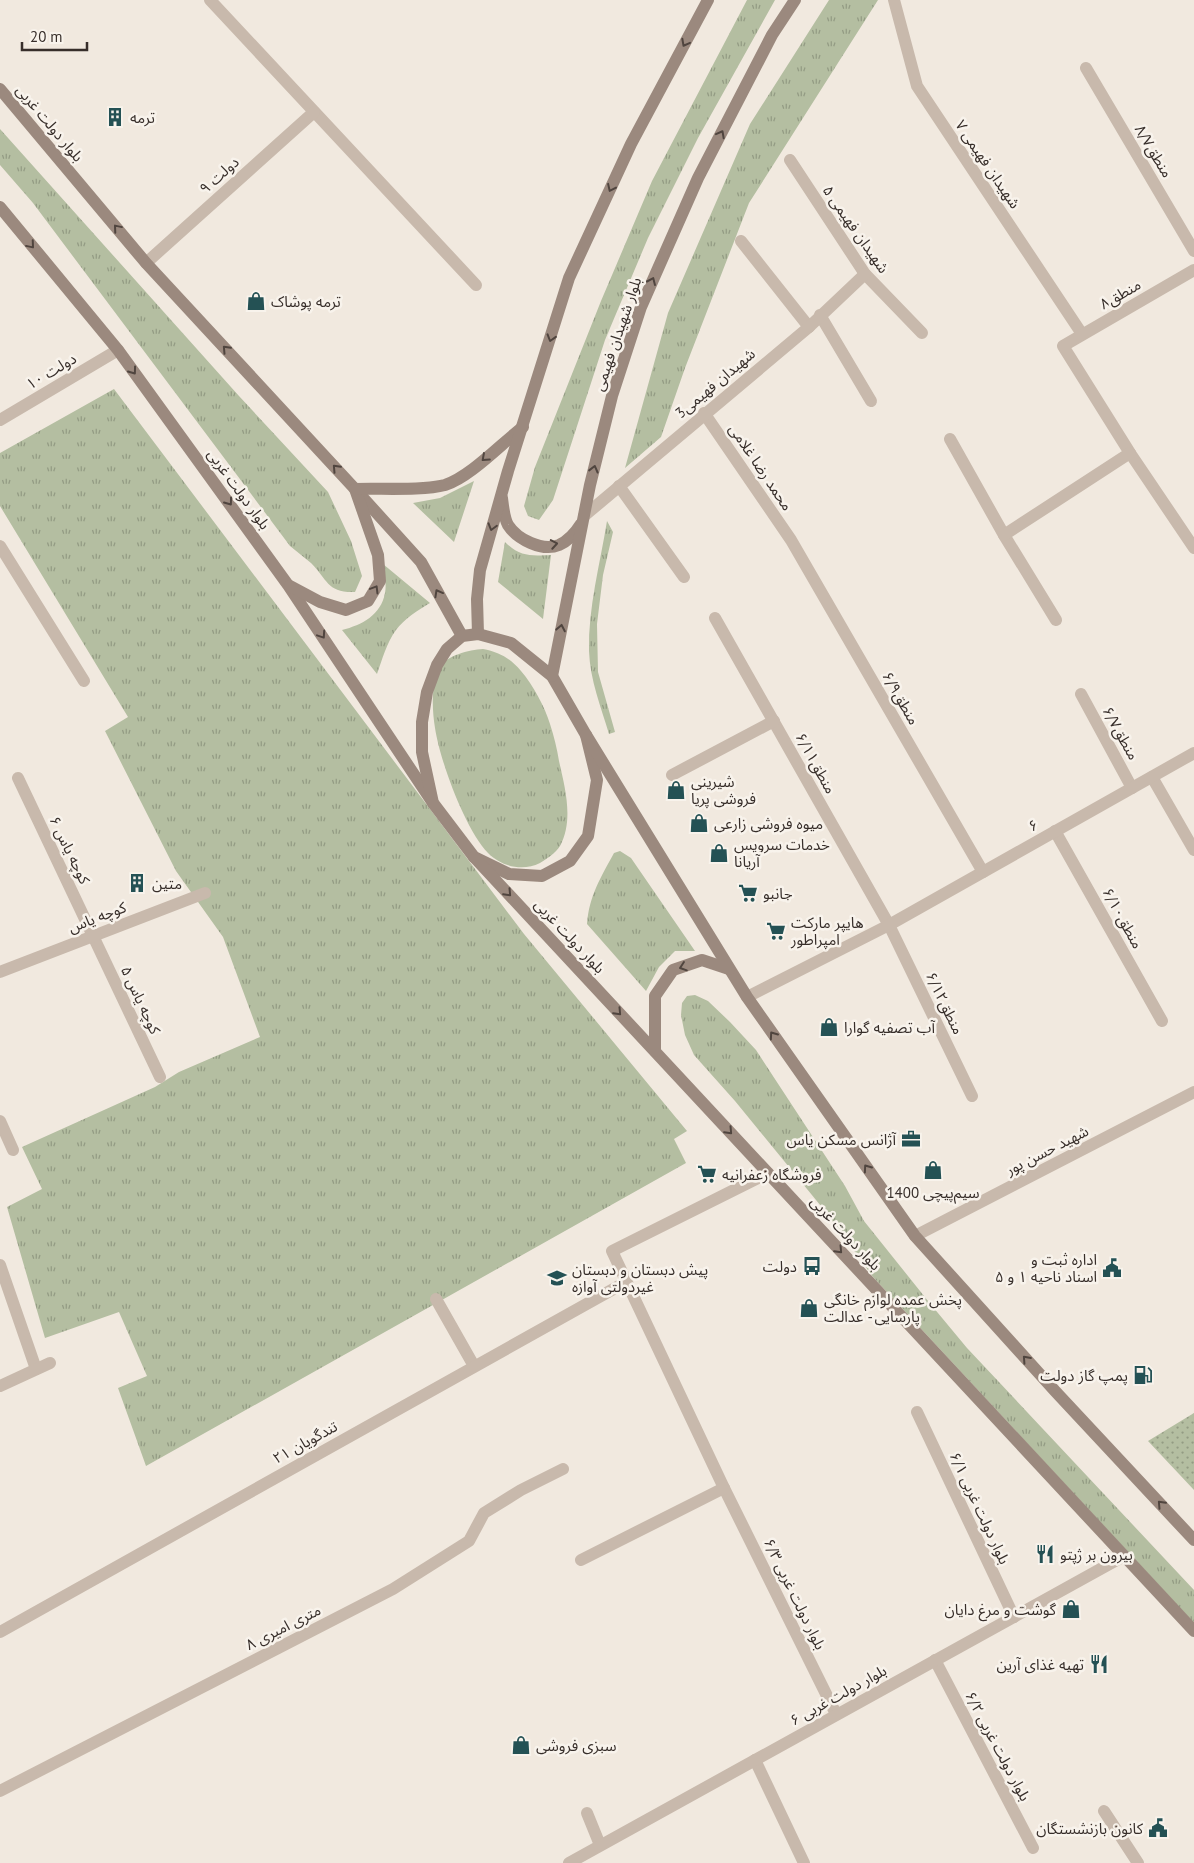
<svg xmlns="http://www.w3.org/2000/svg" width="1194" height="1863" font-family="'PT Sans','Noto Sans Arabic',sans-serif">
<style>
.grass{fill:url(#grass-tufts)}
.park{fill:url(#park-dots)}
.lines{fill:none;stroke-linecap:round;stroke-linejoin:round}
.street{stroke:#c8b9ac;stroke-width:12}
.secondary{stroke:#9b897e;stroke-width:12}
.oneway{stroke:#50453f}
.labels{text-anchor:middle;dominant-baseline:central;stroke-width:5;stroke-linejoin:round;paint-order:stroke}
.poi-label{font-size:15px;fill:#372e2a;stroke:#f8f3ec;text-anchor:start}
.street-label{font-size:15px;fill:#372e2a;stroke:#f8f3ec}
</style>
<defs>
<pattern id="grass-tufts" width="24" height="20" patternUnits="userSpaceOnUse" patternTransform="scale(1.25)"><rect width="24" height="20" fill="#b4bea1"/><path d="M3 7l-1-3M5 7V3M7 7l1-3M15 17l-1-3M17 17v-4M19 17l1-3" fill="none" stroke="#939b83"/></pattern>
<pattern id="park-dots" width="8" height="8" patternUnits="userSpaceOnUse" patternTransform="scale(1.25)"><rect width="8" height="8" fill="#b4bea1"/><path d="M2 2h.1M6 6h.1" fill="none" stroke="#939b83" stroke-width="1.8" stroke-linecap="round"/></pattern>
</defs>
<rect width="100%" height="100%" fill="#f1e9df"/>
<g class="grass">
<path d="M747,0h28l-77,138 -50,100 -43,102 -52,160 -14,20 -11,-4 -4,-10 11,-39 66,-166 51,-120z"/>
<path d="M829,0h49l-129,203 -64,165 -24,69 -36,31 43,-155 82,-189z"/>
<path d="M0,129l239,267 89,96 23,49 11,35 -7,16c-28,1 -27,-12 -44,-29 -7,-6 -14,-11 -21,-17l-257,-343 -33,-38z"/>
<path d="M114,389l410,545 163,197 -13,8 12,24 -540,303 -28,-78 29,-12 -28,-64 -74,26 -38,-131 35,-18 -20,-42 133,-60 24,-15 81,-35 -37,-100 -47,-66 -71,-140 23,-14 -128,-211v-53z"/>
<path d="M474,481l-20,61 -41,-39 27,-5z"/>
<path d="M607,521l6,11 -10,43 -6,49 1,48 17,60 -6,2c-8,-27 -19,-54 -20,-83 -1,-43 11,-87 18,-130z"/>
<path d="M505,542c15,15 26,14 46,13l-8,64 -45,-37z"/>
<path d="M383,564l47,39c-12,7 -26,16 -34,27 -9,12 -14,30 -19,44l-35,-44c20,-5 39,-15 43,-37 2,-9 -1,-20 -2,-29z"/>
<path d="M483,649c16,3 27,9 38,22 12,14 24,36 29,53 4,12 7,25 9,37 6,27 15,59 1,85 -4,7 -14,13 -20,17 -18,9 -39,3 -52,-10 -23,-24 -48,-92 -53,-125 -3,-19 -4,-42 4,-59 7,-14 30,-19 44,-20z"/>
<path d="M620,851l11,7 64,93h-20l-16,16 -13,24 -59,-67c2,-28 14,-47 27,-71z"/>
<path d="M695,995l13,6 22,21 26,28 89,136 19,35 64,80 39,47 227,242v33l-321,-346 -48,-66 -90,-110 -41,-46 -9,-20 -4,-20 1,-12 5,-7z"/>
</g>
<path class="park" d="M1194,1413v77l-46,-49z"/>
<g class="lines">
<g class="street">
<path d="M210,0l266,285"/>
<path d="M894,0l23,86 165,248"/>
<path d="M1086,68l108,183"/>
<path d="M790,160l75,114 57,59"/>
<path d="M741,241l68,86"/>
<path d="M146,263l168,-151"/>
<path d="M1194,270l-131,76 67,107 64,95"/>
<path d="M820,315l51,86"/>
<path d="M704,413l87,127 192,332"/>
<path d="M0,420l118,-70"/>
<path d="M950,439l54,96 52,85"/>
<path d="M619,486l65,91"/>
<path d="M584,516l225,-189 56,-53"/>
<path d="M1004,535l126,-82"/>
<path d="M0,546l84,135"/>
<path d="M715,618l174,307 83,171"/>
<path d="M1081,694l51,94"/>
<path d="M672,775l102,-54"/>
<path d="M1152,777l42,73"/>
<path d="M18,778l142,299"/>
<path d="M1055,831l107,190"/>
<path d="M0,972l205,-79"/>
<path d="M747,997l142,-72 305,-172"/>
<path d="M0,1121l13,29"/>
<path d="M768,1173l-156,78 112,237 112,226"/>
<path d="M915,1236l279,-144"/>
<path d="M0,1265l36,104"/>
<path d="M436,1299l38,67"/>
<path d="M0,1386l50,-23"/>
<path d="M917,1412l97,205"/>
<path d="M581,1560l143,-72"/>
<path d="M0,1632l626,-350"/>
<path d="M935,1660l98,188"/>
<path d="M755,1760l49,103"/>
<path d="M0,1791l393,-202 76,-48 15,-28 37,-23 42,-21"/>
<path d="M1104,1811l34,52"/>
<path d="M587,1813l13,32"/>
<path d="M569,1863l555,-307"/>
</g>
<g class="secondary">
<path d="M0,89l146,174 209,226 66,73 41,74"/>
<path d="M0,207l118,143 170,235 145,218"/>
<path d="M502,498c1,8 2,20 6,27 9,14 34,27 51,20 9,-4 17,-13 22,-21"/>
<path d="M290,586l30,16 26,8 22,-9 12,-20 -2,-26 -23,-66c24,-1 68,2 90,-4 25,-8 56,-41 78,-58"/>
<path d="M478,634l-1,-35 3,-29 28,-99 61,-193 62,-134 77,-144"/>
<path d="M478,634l33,9 41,33 34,59 11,45 -9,56 -18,25 -28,15 -33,-2 -35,-17 -41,-54 -11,-51v-30l5,-30 10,-27 10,-16 15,-13z"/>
<path d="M552,676l38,-191 22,-89 29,-89 57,-129 74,-143 23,-35"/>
<path d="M586,735l161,262 168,239 140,155 139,149"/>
<path d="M474,857l720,774"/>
<path d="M655,1051v-55l18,-26 29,-10 27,9"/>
</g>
</g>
<defs><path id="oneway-chevron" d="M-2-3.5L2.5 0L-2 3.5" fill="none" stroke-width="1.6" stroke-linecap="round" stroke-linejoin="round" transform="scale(1.25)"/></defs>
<g class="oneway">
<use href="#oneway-chevron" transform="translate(685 43) rotate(118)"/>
<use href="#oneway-chevron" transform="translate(721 134) rotate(-62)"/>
<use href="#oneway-chevron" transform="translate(611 188) rotate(115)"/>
<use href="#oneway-chevron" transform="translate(117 228) rotate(-130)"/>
<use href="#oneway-chevron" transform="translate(31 245) rotate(50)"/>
<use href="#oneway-chevron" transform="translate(652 281) rotate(-66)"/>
<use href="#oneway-chevron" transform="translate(551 338) rotate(107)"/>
<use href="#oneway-chevron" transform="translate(226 349) rotate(-133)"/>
<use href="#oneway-chevron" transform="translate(133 371) rotate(54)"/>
<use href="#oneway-chevron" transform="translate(485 458) rotate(138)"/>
<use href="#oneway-chevron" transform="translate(336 468) rotate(-133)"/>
<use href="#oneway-chevron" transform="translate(594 469) rotate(-76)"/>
<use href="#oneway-chevron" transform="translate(229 502) rotate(54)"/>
<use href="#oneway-chevron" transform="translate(492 527) rotate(106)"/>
<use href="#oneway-chevron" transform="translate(554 544) rotate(-10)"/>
<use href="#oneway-chevron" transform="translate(375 589) rotate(-59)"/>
<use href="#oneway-chevron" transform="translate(438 593) rotate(-119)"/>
<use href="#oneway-chevron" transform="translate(561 628) rotate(-79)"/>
<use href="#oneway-chevron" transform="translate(322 635) rotate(56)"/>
<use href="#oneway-chevron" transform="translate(508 893) rotate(47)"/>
<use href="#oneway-chevron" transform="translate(683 967) rotate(161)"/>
<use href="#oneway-chevron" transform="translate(618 1012) rotate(47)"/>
<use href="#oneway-chevron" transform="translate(773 1035) rotate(-125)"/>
<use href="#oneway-chevron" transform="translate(729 1131) rotate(47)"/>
<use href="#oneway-chevron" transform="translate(867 1168) rotate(-125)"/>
<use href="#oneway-chevron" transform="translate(839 1250) rotate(47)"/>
<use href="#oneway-chevron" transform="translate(1026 1359) rotate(-132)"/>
<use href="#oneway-chevron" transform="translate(1161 1504) rotate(-133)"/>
</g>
<defs>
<g id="building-bare" transform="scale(1.5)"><path d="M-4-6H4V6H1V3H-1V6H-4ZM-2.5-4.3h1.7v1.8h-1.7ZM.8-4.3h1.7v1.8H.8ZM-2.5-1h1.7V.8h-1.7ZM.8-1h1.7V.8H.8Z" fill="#245154" stroke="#f8f3ec" stroke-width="2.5" paint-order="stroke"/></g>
<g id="shop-bare" transform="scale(1.5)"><path d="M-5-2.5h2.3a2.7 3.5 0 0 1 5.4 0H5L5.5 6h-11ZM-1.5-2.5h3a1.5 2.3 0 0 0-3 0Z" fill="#245154" stroke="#f8f3ec" stroke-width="2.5" paint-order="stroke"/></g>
<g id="supermarket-bare" transform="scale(1.5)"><path d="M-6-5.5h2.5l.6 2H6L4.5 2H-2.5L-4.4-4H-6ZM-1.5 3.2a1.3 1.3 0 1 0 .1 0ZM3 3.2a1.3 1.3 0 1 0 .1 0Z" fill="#245154" stroke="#f8f3ec" stroke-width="2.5" paint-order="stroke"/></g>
<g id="office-bare" transform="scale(1.5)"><path d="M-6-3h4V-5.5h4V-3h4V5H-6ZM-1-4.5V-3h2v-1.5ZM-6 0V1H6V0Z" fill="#245154" stroke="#f8f3ec" stroke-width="2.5" paint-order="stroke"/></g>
<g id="bus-bare" transform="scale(1.5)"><path d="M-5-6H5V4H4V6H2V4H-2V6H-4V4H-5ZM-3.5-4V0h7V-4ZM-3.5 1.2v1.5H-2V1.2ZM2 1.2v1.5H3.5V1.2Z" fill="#245154" stroke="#f8f3ec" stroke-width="2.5" paint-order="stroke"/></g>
<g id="civic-bare" transform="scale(1.5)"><path d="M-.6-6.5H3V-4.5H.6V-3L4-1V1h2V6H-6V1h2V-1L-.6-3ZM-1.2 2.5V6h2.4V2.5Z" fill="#245154" stroke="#f8f3ec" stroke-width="2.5" paint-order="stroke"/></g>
<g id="school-bare" transform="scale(1.5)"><path d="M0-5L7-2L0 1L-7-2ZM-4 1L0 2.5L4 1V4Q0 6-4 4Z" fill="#245154" stroke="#f8f3ec" stroke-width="2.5" paint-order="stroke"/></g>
<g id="fuel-bare" transform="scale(1.5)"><path d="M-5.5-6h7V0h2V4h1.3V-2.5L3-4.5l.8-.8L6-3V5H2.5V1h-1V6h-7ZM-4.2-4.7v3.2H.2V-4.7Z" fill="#245154" stroke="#f8f3ec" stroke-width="2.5" paint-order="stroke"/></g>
<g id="restaurant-bare" transform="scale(1.5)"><path d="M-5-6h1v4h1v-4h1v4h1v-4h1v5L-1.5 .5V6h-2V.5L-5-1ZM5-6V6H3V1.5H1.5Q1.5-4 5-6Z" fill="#245154" stroke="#f8f3ec" stroke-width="2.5" paint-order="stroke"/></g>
</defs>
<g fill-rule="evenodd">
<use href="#building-bare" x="115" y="117"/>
<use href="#shop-bare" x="256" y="301"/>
<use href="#shop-bare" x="676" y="790"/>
<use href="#shop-bare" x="699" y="823"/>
<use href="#shop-bare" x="719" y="853"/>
<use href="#building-bare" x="137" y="883"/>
<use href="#supermarket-bare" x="748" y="893"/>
<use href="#supermarket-bare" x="776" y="931"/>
<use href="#shop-bare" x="829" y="1027"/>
<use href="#office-bare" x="911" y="1139"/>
<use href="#shop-bare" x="933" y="1170"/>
<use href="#supermarket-bare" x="707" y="1174"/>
<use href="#bus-bare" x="812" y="1266"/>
<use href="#civic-bare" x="1112" y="1268"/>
<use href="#school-bare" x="557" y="1278"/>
<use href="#shop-bare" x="809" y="1308"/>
<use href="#fuel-bare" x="1143" y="1375"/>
<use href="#restaurant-bare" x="1045" y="1554"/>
<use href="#shop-bare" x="1071" y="1609"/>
<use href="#restaurant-bare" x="1099" y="1664"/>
<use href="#shop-bare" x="521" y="1745"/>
<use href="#civic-bare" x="1158" y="1828"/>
</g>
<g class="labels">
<g class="poi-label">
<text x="130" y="117">ترمه</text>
<text x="271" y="301">ترمه پوشاک</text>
<text x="691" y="781">شیرینی<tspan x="691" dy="17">فروشی پریا</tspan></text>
<text x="714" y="823">میوه فروشی زارعی</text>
<text x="734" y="844">خدمات سرویس<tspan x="734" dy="17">آریانا</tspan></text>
<text x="152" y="883">متین</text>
<text x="763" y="893">جانبو</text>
<text x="791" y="922">هایپر مارکت<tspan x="791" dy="17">امپراطور</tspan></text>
<text x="844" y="1027">آب تصفیه گوارا</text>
<text x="896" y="1139" text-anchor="end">آژانس مسکن یاس</text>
<text x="722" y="1174">فروشگاه زعفرانیه</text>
<text x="933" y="1192" text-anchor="middle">سیم‌پیچی 1400</text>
<text x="1097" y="1259" text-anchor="end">اداره ثبت و<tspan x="1097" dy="17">اسناد ناحیه ۱ و ۵</tspan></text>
<text x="797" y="1266" text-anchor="end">دولت</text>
<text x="572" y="1269">پیش دبستان و دبستان<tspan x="572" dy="17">غیردولتی آوازه</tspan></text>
<text x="824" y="1299">پخش عمده لوازم خانگی<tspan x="824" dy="17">پارسایی - عدالت</tspan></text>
<text x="1128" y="1375" text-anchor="end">پمپ گاز دولت</text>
<text x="1060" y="1554">بیرون بر ژپتو</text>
<text x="1056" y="1609" text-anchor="end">گوشت و مرغ دایان</text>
<text x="1084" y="1664" text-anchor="end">تهیه غذای آرین</text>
<text x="536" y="1745">سبزی فروشی</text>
<text x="1143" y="1828" text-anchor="end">کانون بازنشستگان</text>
</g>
<g class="street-label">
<text transform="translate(50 123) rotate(50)">بلوار دولت غربی</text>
<text transform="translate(1154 151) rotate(59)">منطق۸/۷</text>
<text transform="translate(988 164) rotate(56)">شهیدان فهیمی ۷</text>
<text transform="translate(219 175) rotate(-42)">۹ دولت</text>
<text transform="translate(856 229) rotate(55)">شهیدان فهیمی ۵</text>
<text transform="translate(1120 294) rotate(-30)">منطق۸</text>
<text transform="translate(617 334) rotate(-71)">بلوار شهیدان فهیمی</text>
<text transform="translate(51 371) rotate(-31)">۱۰ دولت</text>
<text transform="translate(715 383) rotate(-40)">3شهیدان فهیمی</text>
<text transform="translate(761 467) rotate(56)">محمد رضا غلامی</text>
<text transform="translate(239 489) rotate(54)">بلوار دولت غربی</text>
<text transform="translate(901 698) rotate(60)">منطق۶/۹</text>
<text transform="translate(1121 733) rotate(61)">منطق۶/۷</text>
<text transform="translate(816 763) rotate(61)">منطق۶/۱۱</text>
<text transform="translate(1033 825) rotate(-29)">۶</text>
<text transform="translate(70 850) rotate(64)">کوچه یاس ۶</text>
<text transform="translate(97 917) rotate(-21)">کوچه یاس</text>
<text transform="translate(1123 918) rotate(61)">منطق۶/۱۰</text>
<text transform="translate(570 936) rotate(47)">بلوار دولت غربی</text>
<text transform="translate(141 1000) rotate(65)">کوچه یاس ۵</text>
<text transform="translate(945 1003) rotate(64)">منطق۶/۱۲</text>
<text transform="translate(1047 1150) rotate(-27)">شهید حسن پور</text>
<text transform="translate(846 1233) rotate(47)">بلوار دولت غربی</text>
<text transform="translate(305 1442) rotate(-29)">۲۱ تندگویان</text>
<text transform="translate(980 1508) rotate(65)">بلوار دولت غربی ۶/۱</text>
<text transform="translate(795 1594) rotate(64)">بلوار دولت غربی ۶/۳</text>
<text transform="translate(283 1627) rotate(-27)">۸ متری امیری</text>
<text transform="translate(838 1695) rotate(-29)">بلوار دولت غربی ۶</text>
<text transform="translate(998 1746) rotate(62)">بلوار دولت غربی ۶/۲</text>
</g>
</g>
<path d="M22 42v8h65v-8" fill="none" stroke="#372e2a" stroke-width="2.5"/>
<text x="30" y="42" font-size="15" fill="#372e2a" stroke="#f8f3ec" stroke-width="4" paint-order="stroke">20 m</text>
</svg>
